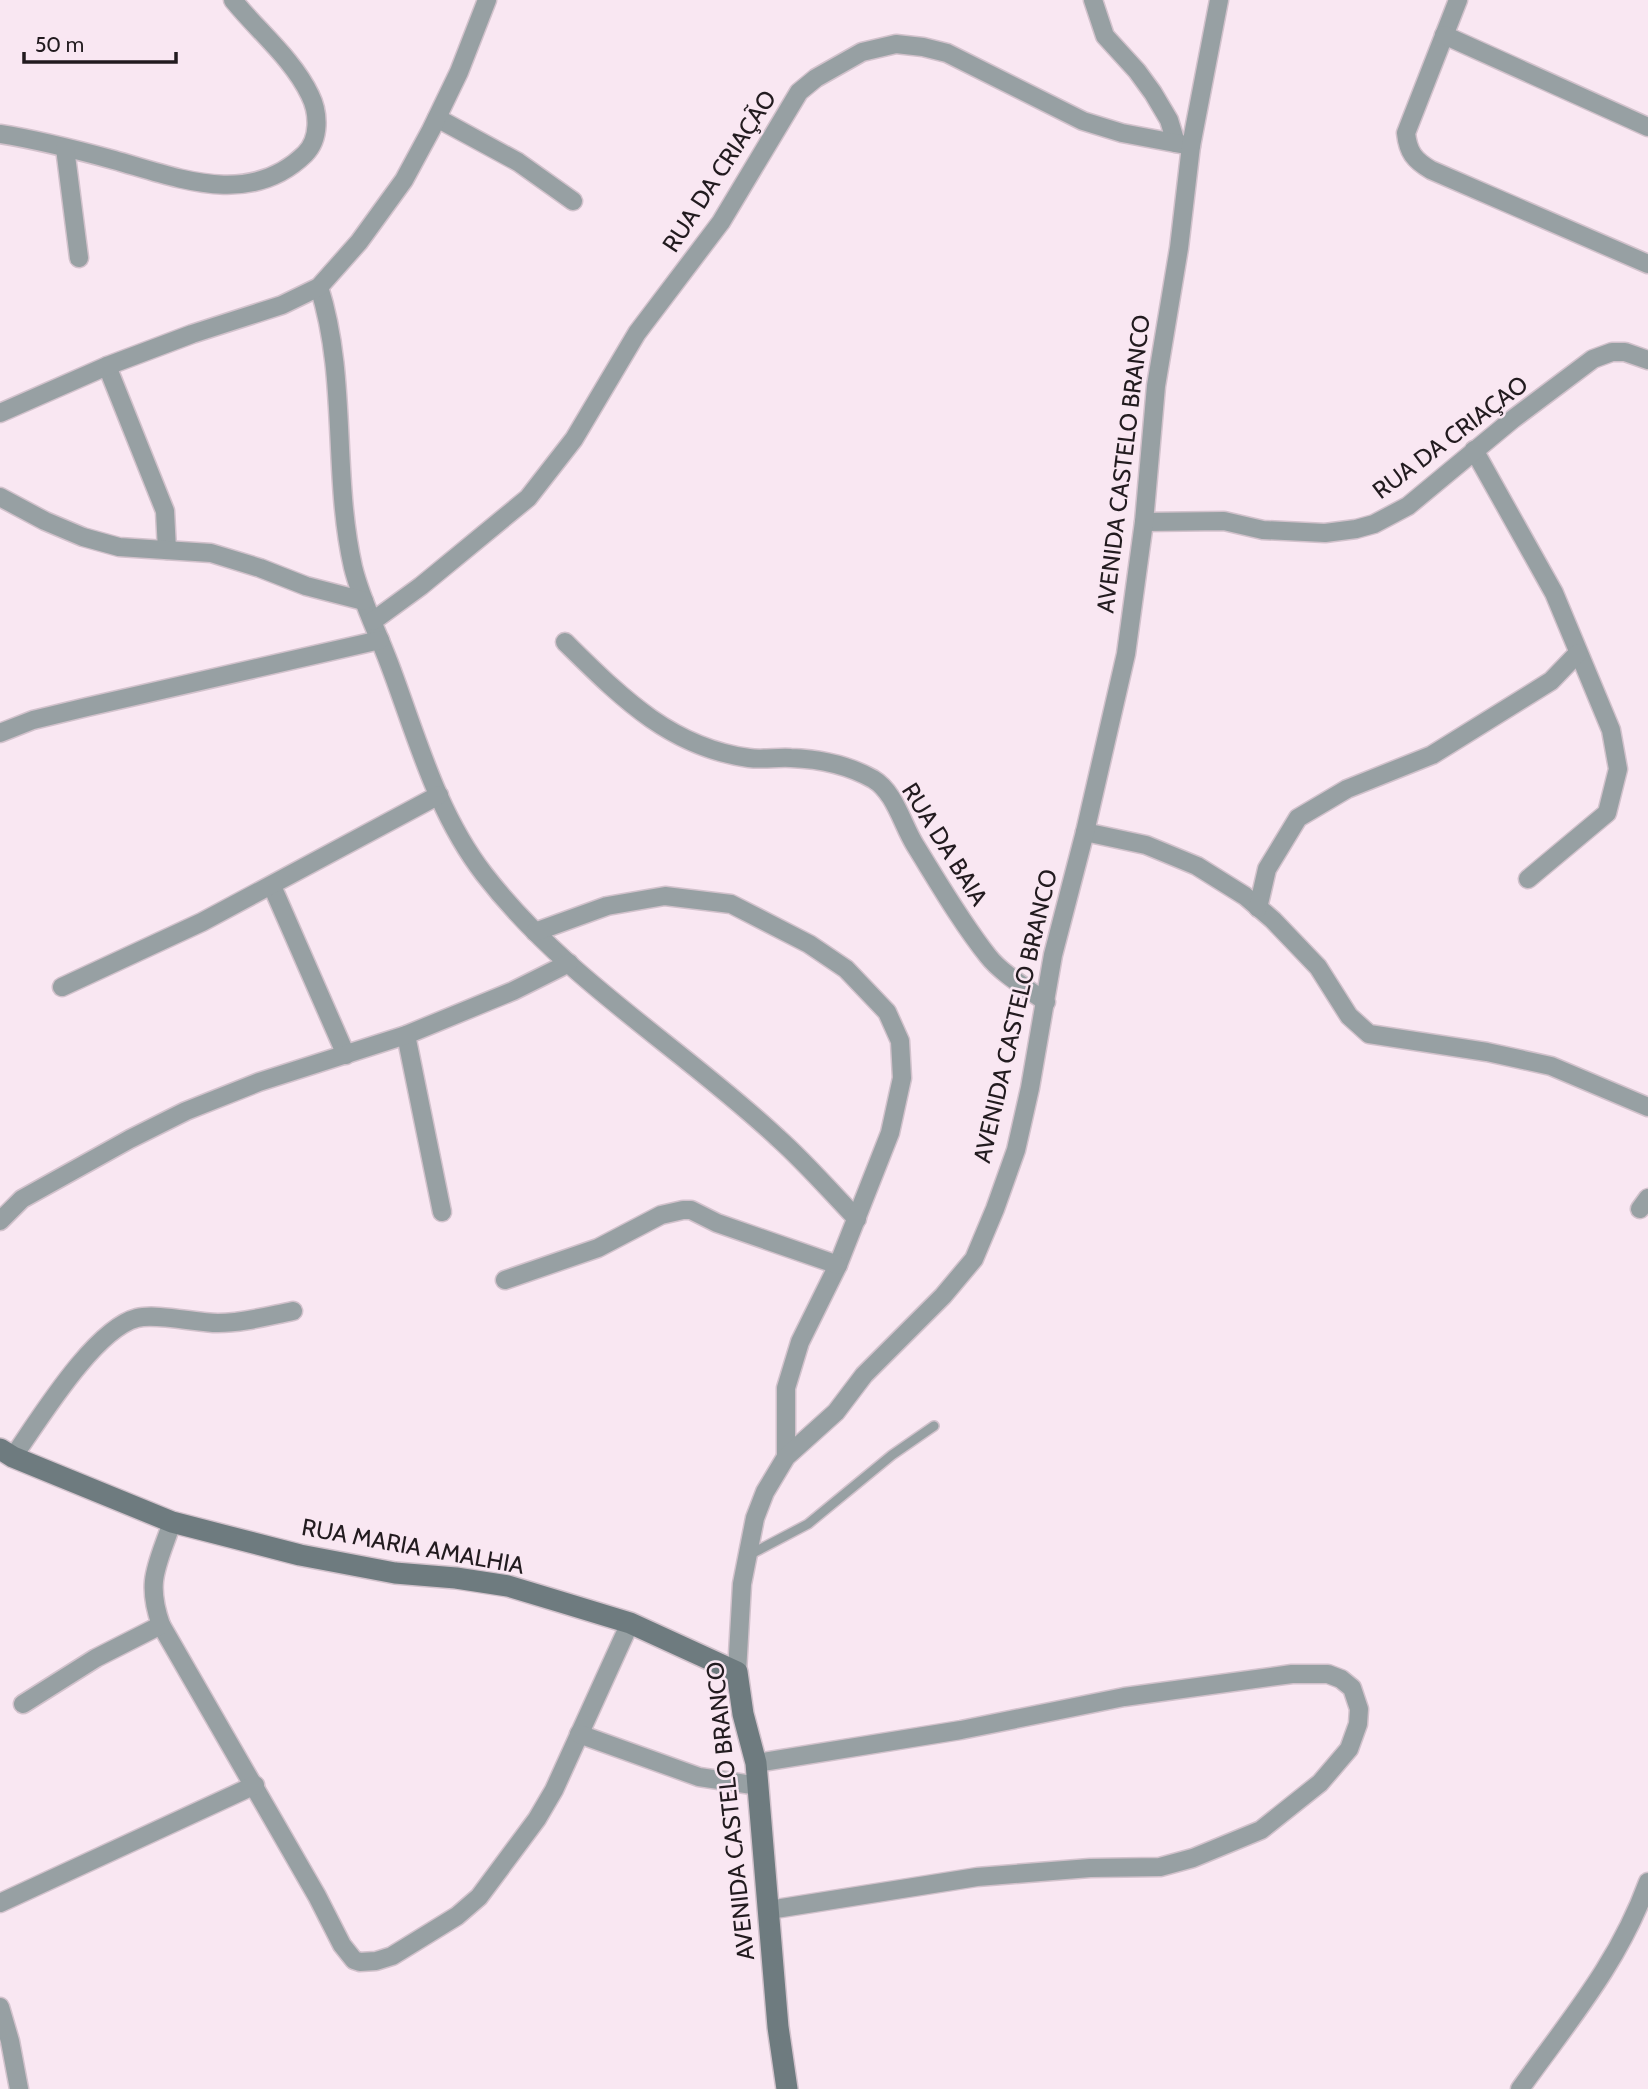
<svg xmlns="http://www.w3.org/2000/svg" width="1648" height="2089" font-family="Cabin,sans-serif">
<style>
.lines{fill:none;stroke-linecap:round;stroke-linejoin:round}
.lane-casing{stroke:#d2c2cc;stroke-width:12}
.street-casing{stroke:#d2c2cc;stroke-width:21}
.secondary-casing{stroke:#d2c2cc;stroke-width:24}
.lane{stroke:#97a0a3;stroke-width:9}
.street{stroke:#97a0a3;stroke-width:18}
.secondary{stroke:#6e7b7f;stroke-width:21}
.labels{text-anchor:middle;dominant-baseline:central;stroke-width:5;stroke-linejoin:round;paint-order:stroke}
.street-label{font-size:24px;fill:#221b1f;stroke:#f9e7f2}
</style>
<rect width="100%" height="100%" fill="#f9e7f2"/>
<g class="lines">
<g class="lane-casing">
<path id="lane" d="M749,1555l59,-31 84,-69 42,-29"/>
</g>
<g class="street-casing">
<g id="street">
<path d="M1093,0l12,36 32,35 16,22 16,27 7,23"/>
<path d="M1458,0l-52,133c2,19 8,27 25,37l217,94"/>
<path d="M1444,35l204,92"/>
<path d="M437,118l81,44 55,39"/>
<path d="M0,134c39,6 77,16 114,26 64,18 136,48 191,-6 15,-15 14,-41 5,-59 -17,-36 -52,-64 -77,-95"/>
<path d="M65,148l14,110"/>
<path d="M319,287c29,90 13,188 34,280 8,33 24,64 36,96 27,71 47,149 95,211 81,105 198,174 294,264 28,25 53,54 79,81"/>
<path d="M107,366l58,145 2,39"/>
<path d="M0,413l107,-47 85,-32 90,-29 37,-18 40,-45 45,-62 27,-50 28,-58 28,-72"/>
<path d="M1474,450l80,143 57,137 7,39 -11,44 -79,66"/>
<path d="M0,497l45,24 38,16 36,10 92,6 49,15 46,18 58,15"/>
<path d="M1144,522l80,-1 39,9 62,3 31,-4 18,-5 34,-18 105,-87 80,-60 19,-7h13l23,8"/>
<path d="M373,621l48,-35 107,-88 46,-59 63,-106 84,-111 78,-130 17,-14 46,-26 34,-8 27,3 24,6 136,68 39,12 69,13"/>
<path d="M565,642c55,54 104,105 184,116 14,2 28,-1 42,0 28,1 57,7 82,21 22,13 29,45 42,66 23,37 46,77 73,111 13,17 40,33 58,46"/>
<path d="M0,733l33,-13 54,-13 293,-67"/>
<path d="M1085,832l61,13 51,21 48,30 28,24 45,47 31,49 20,18 118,18 64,14 97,41"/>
<path d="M272,886l74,169"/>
<path d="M1258,908l9,-39 31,-51 49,-29 85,-34 119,-74 27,-28"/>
<path d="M535,932l72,-26 58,-10 66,8 78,40 37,25 41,43 13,29 2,37 -12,55 -52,132 -38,77 -14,46v69"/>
<path d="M62,987l140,-65 237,-127"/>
<path d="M406,1035l36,177"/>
<path d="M1640,1209l8,-11"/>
<path d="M0,1221l22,-22 108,-60 56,-28 73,-29 147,-47 107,-44 56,-28"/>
<path d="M505,1280l93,-32 63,-33 22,-5h8l26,13 121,42"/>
<path d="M13,1457c26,-37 81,-128 124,-139 20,-5 59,5 81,5 25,0 50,-7 75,-12"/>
<path d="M161,1625l156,271 25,49 12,15 6,2 16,-1 16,-5 65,-40 22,-19 58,-78 17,-29 76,-167"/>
<path d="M737,1672l5,-88 13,-66 10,-26 21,-35 50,-45 28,-37 79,-79 31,-37 21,-50 21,-59 14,-62 23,-133 32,-123 41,-178 18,-132 12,-136 23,-138 12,-102 28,-146"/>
<path d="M23,1704l73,-46 65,-33c-16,-45 -3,-60 11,-103"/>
<path d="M579,1734l120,43 60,9"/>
<path d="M756,1763l205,-33 163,-33 168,-23h36l13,5 11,9 7,21 -1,15 -9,25 -29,34 -59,47 -68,28 -33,9 -70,1 -113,9 -208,33"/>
<path d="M0,1903l255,-118"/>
<path d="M0,2007l10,34 9,48"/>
<path d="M1520,2089c50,-70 98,-125 128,-207"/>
</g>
</g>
<g class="secondary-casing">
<path id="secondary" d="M0,1449l13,8 159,65 128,33 95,18 61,5 52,8 53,16 69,21 107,49 6,42 13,49 22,264 9,62"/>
</g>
<use href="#lane" class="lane"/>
<use href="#street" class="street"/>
<use href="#secondary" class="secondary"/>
</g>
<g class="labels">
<g class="street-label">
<text transform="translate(719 171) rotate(-57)">RUA DA CRIAÇÃO</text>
<text transform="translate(1450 437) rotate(-37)">RUA DA CRIAÇAO</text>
<text transform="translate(1123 464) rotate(-83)">AVENIDA CASTELO BRANCO</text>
<text transform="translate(945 844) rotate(58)">RUA DA BAIA</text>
<text transform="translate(1015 1016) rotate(-77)">AVENIDA CASTELO BRANCO</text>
<text transform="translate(413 1546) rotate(10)">RUA MARIA AMALHIA</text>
<text transform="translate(730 1811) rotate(-96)">AVENIDA CASTELO BRANCO</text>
</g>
</g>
<path d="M24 52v10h152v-10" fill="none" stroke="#221b1f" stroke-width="3.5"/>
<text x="35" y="52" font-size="21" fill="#221b1f" stroke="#f9e7f2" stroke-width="5" paint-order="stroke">50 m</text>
</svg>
